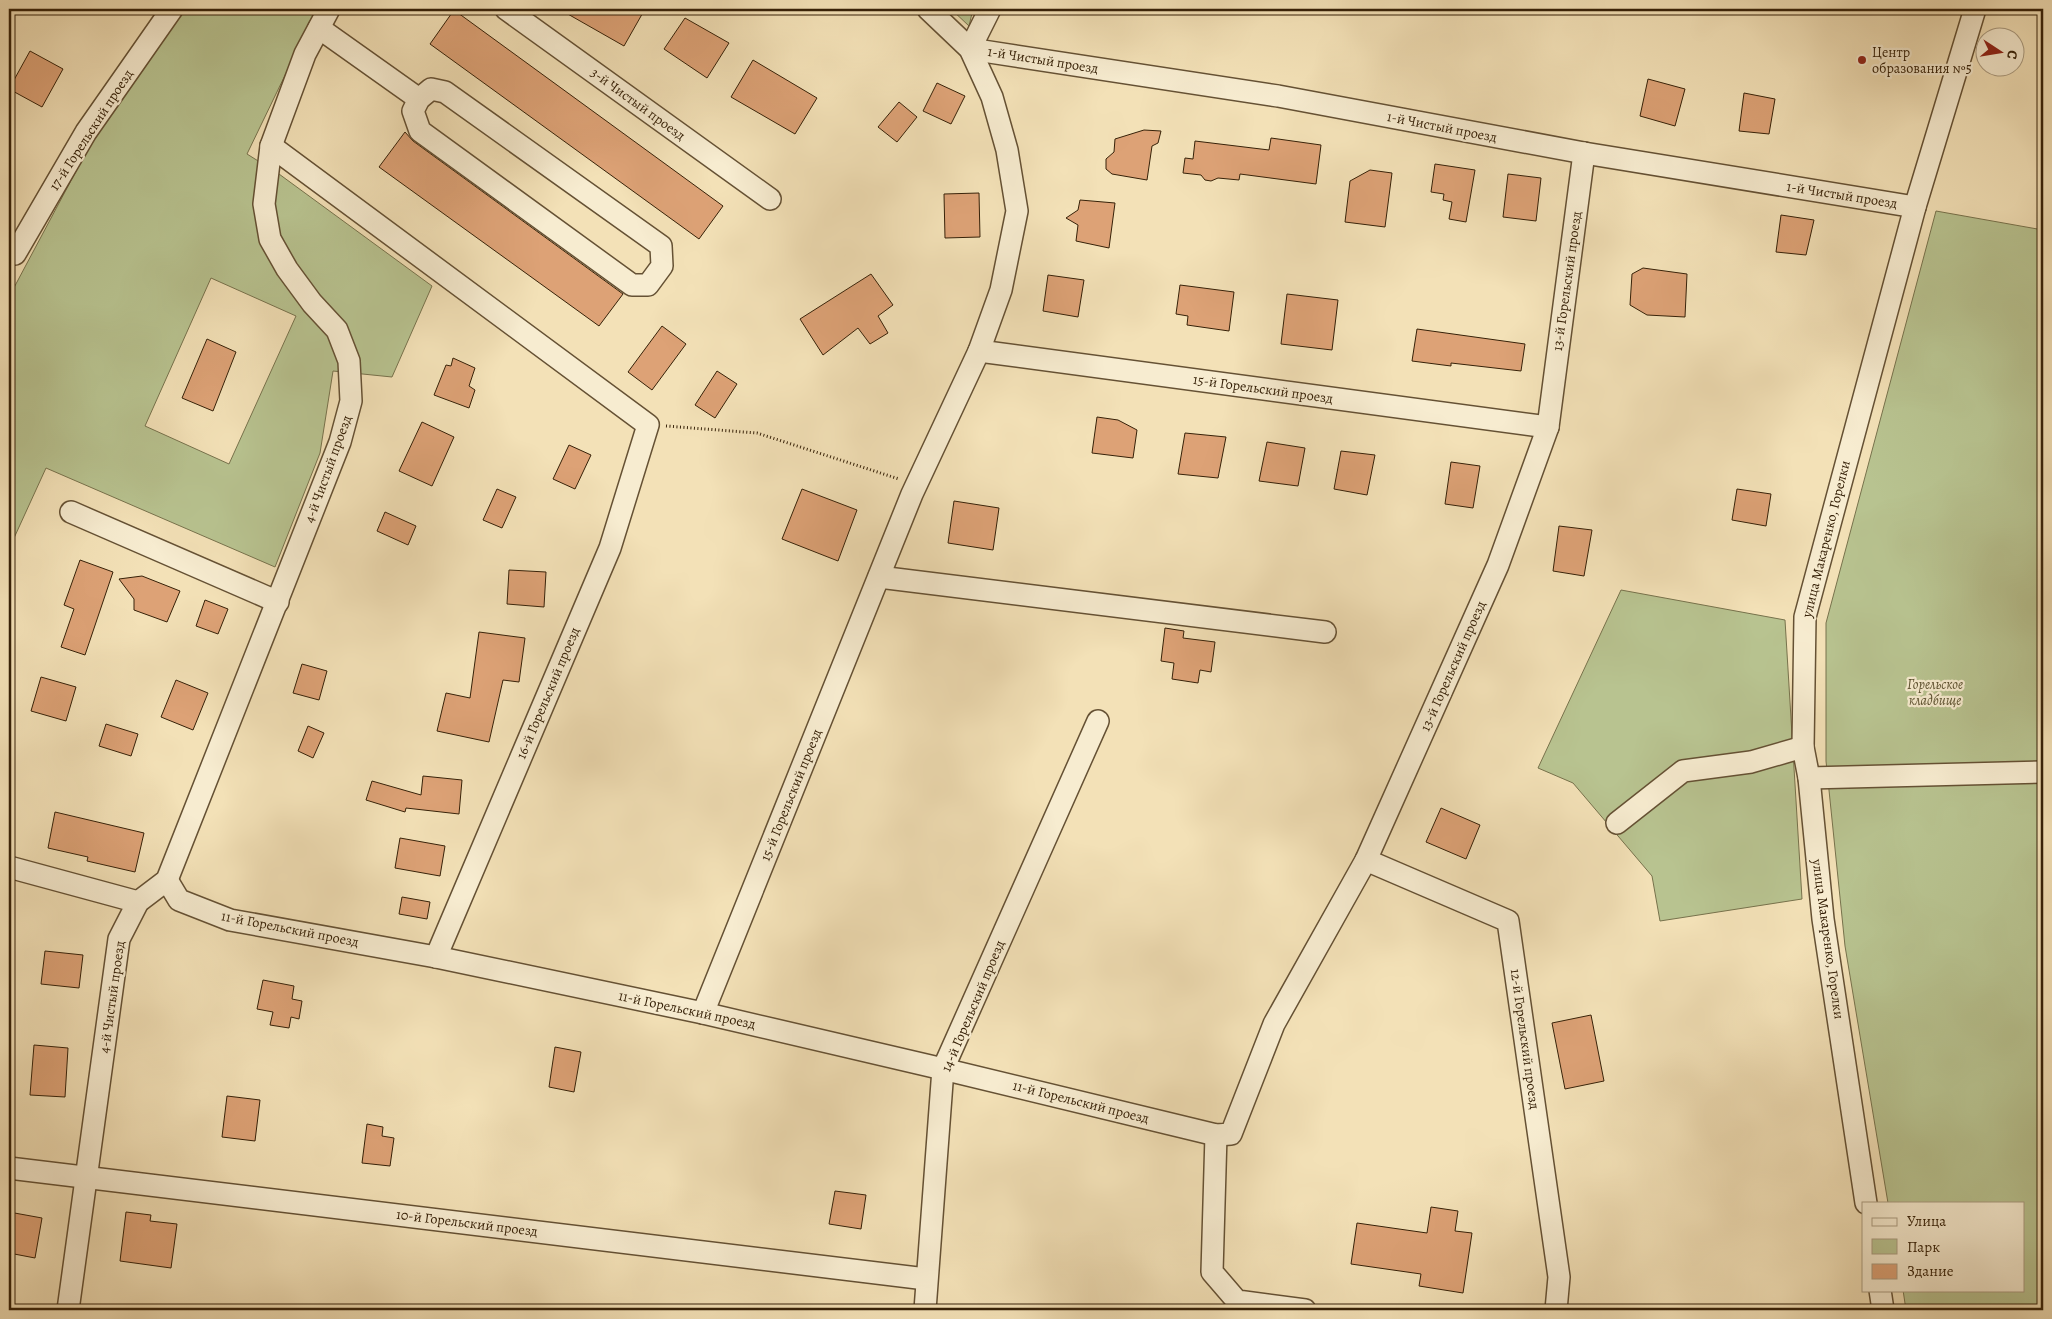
<svg xmlns="http://www.w3.org/2000/svg" width="2052" height="1319" font-family="Alegreya,serif">
<style>
.green{fill:#b8c390;stroke:#77724c;fill-rule:evenodd}
.building{fill:#dda276;stroke:#362108}
.lines{fill:none;stroke-linecap:round;stroke-linejoin:round}
.minor-casing{stroke:#655134;stroke-width:24}
.path{stroke:#362108;stroke-width:3;stroke-dasharray:1 2.5;stroke-linecap:butt}
.minor{stroke:#f7ecd0;stroke-width:21}
.poi-dot{fill:#8f2418;stroke:#f7ecd0;stroke-width:2}
.labels{text-anchor:middle;dominant-baseline:central;stroke-width:4.5;stroke-linejoin:round;paint-order:stroke}
.poi-label{font-size:14px;fill:#362108;stroke:#f7ecd0;text-anchor:start}
.street-label{font-size:14px;fill:#362108;stroke:#f7ecd0}
.park-label{font-size:14px;font-style:italic;fill:#5d5231;stroke:#f7ecd0}
</style>
<rect width="100%" height="100%" fill="#f3e1b7"/>
<filter id="stains"><feTurbulence type="fractalNoise" baseFrequency=".004" numOctaves="4"/><feColorMatrix values="0 0 0 0 .2 0 0 0 0 .09 0 0 0 0 .02 0 0 0 .5 -.17"/></filter>
<radialGradient id="worn" r=".72"><stop offset=".6" stop-color="#630" stop-opacity="0"/><stop offset="1" stop-color="#630" stop-opacity=".3"/></radialGradient>
<g class="green">
<path d="M183,9h134l-70,145 32,20 153,112 -40,91 -59,-6 -13,82 -45,114 -229,-99 -37,81v-252l82,-154zM211,278l85,38 -67,148 -84,-38z"/>
<path d="M951,9h22l-4,17z"/>
<path d="M1936,211l107,19v1080h-137l-3,-20h120v-87h-135l-43,-257 -19,-185v-138z"/>
<path d="M1621,590l164,30 17,279 -142,22 -8,-45 -79,-93 -35,-15z"/>
</g>
<g class="building">
<path d="M559,9h86l-21,37z"/>
<path d="M454,10l269,196 -24,33 -269,-195z"/>
<path d="M685,18l44,25 -22,35 -43,-29z"/>
<path d="M30,51l33,18 -21,38 -33,-18z"/>
<path d="M753,60l64,38 -22,36 -64,-37z"/>
<path d="M1648,79l37,10 -10,37 -35,-10z"/>
<path d="M937,83l28,13 -14,28 -28,-13z"/>
<path d="M1744,93l31,6 -6,35 -30,-3z"/>
<path d="M899,102l18,15 -20,25 -19,-15z"/>
<path d="M1144,130l17,1 -3,12 -6,3 -5,34 -35,-6 -6,-5v-10l8,-7 1,-13z"/>
<path d="M405,132l8,9 210,153 -24,32 -220,-159z"/>
<path d="M1271,138l50,7 -5,39 -76,-10 -1,6 -21,-2 -7,3 -6,-1 -4,-5 -18,-2 2,-15 8,1 2,-18 74,9z"/>
<path d="M1435,164l40,6 -9,52 -17,-3 3,-17 -9,-2 1,-6 -13,-2z"/>
<path d="M1370,170l22,3 -7,54 -40,-5 5,-41z"/>
<path d="M1508,174l33,4 -5,43 -33,-4z"/>
<path d="M979,193l1,44 -35,1 -1,-44z"/>
<path d="M1080,200l35,3 -6,45 -33,-7 2,-16 -12,-7 12,-8z"/>
<path d="M1781,215l33,5 -8,35 -30,-3z"/>
<path d="M1643,268l44,6 -2,43 -38,-2 -17,-10 2,-31z"/>
<path d="M871,274l22,31 -15,11 10,17 -18,11 -12,-16 -35,27 -23,-36z"/>
<path d="M1048,275l36,5 -6,37 -35,-6z"/>
<path d="M1180,285l54,7 -5,39 -42,-6 1,-9 -12,-2z"/>
<path d="M1287,294l51,6 -6,50 -51,-6z"/>
<path d="M662,326l24,18 -34,46 -24,-18z"/>
<path d="M1417,329l108,15 -4,27 -70,-8v3l-39,-5z"/>
<path d="M207,339l29,13 -23,59 -31,-13z"/>
<path d="M453,358l22,10 -6,18 6,4 -6,18 -35,-13 12,-30 5,1z"/>
<path d="M717,371l20,13 -22,34 -20,-13z"/>
<path d="M1097,417l21,3 19,10 -4,28 -41,-5z"/>
<path d="M422,422l32,15 -22,49 -33,-15z"/>
<path d="M1185,433l41,4 -8,41 -40,-4z"/>
<path d="M1267,442l38,6 -7,38 -39,-5z"/>
<path d="M569,445l22,10 -16,34 -22,-10z"/>
<path d="M1341,451l34,4 -8,40 -33,-6z"/>
<path d="M1451,462l29,4 -7,42 -28,-4z"/>
<path d="M497,489l19,8 -14,31 -19,-8z"/>
<path d="M802,489l55,21 -19,51 -56,-22z"/>
<path d="M1737,489l34,5 -5,32 -34,-6z"/>
<path d="M954,501l45,7 -6,42 -45,-7z"/>
<path d="M385,512l31,14 -8,19 -31,-14z"/>
<path d="M1559,526l33,4 -8,46 -31,-5z"/>
<path d="M80,560l33,12 -28,83 -24,-8 13,-38 -10,-4z"/>
<path d="M509,570l37,2 -2,35 -37,-3z"/>
<path d="M142,576l38,15 -13,31 -33,-12v-11l-15,-20z"/>
<path d="M205,600l23,9 -10,25 -22,-8z"/>
<path d="M1165,628l19,3 -1,7 32,4 -4,30 -11,-2 -2,13 -26,-4 2,-16 -13,-2z"/>
<path d="M479,632l46,6 -6,44 -16,-2 -14,62 -52,-11 9,-38 24,5z"/>
<path d="M302,664l25,7 -8,29 -26,-7z"/>
<path d="M41,677l35,10 -10,34 -35,-10z"/>
<path d="M176,680l32,13 -15,37 -32,-13z"/>
<path d="M106,724l32,10 -7,22 -32,-10z"/>
<path d="M308,726l16,7 -11,25 -15,-7z"/>
<path d="M423,776l39,4 -3,34 -53,-6 -1,4 -39,-12 6,-19 49,14z"/>
<path d="M1441,808l39,17 -14,34 -40,-17z"/>
<path d="M55,812l89,21 -9,39 -48,-11 1,-4 -40,-9z"/>
<path d="M400,838l45,8 -5,30 -45,-8z"/>
<path d="M402,897l28,5 -3,17 -28,-5z"/>
<path d="M45,951l38,4 -4,33 -38,-4z"/>
<path d="M263,980l31,6 -2,13 10,2 -3,18 -8,-2 -2,11 -19,-3 3,-13 -16,-3z"/>
<path d="M1591,1015l13,66 -39,8 -13,-66z"/>
<path d="M34,1045l34,3 -3,49 -35,-2z"/>
<path d="M555,1047l26,5 -7,40 -25,-5z"/>
<path d="M227,1096l33,4 -5,41 -33,-4z"/>
<path d="M367,1124l16,3 -1,9 12,2 -4,28 -28,-3z"/>
<path d="M835,1191l31,4 -5,34 -32,-5z"/>
<path d="M1431,1207l27,4 -3,20 17,2 -9,60 -44,-7 2,-12 -70,-10 6,-41 70,10z"/>
<path d="M9,1212l33,6 -7,40 -26,-5z"/>
<path d="M126,1212l25,3 -1,6 27,3 -6,44 -51,-7z"/>
</g>
<g class="lines">
<g class="minor-casing">
<g id="minor">
<path d="M506,9l264,190"/>
<path d="M928,9l42,40 22,48 15,53 10,61 -16,79 -22,61"/>
<path d="M990,9l-20,40 308,47 306,57 331,54"/>
<path d="M319,28l100,71"/>
<path d="M431,89l14,3 216,154 1,20 -14,19h-16l-212,-154 -7,-20 6,-12z"/>
<path d="M271,146l377,279 -38,123 -174,409"/>
<path d="M15,254l71,-122 86,-123"/>
<path d="M71,512l207,90"/>
<path d="M879,577l446,55"/>
<path d="M1809,778l234,-6"/>
<path d="M1617,823l66,-52 68,-9 52,-15"/>
<path d="M1366,860l142,61 51,356 -3,33"/>
<path d="M9,867l129,35"/>
<path d="M167,880l12,20 51,20 206,37 267,56 240,56 273,66 15,-1 43,-110 92,-164 132,-295 50,-138 36,-274"/>
<path d="M703,1013l209,-519 67,-143 569,76"/>
<path d="M1216,1135l-4,137 25,29 68,9"/>
<path d="M9,1168l917,111"/>
<path d="M1866,1203l-43,-284 -14,-141 -6,-31 2,-130 110,-410 60,-198"/>
<path d="M1880,1290l3,20"/>
<path d="M68,1310l51,-371 19,-37 29,-22 173,-438 11,-41 -2,-40 -12,-31 -25,-27 -25,-34 -17,-30 -6,-35 7,-58 34,-92 24,-45"/>
<path d="M925,1310l18,-241 155,-348"/>
</g>
</g>
<path class="path" d="M666,426l91,7 142,46"/>
<use href="#minor" class="minor"/>
</g>
<circle class="poi-dot" cx="1862" cy="60" r="5"/>
<g class="labels">
<g class="poi-label">
<text x="1872" y="52">Центр<tspan x="1872" dy="16">образования №5</tspan></text>
</g>
<g class="street-label">
<text transform="translate(1043 60) rotate(9)">1-й Чистый проезд</text>
<text transform="translate(638 104) rotate(36)">3-й Чистый проезд</text>
<text transform="translate(1442 127) rotate(11)">1-й Чистый проезд</text>
<text transform="translate(91 130) rotate(-57)">17-й Горельский проезд</text>
<text transform="translate(1842 195) rotate(9)">1-й Чистый проезд</text>
<text transform="translate(1567 281) rotate(-82)">13-й Горельский проезд</text>
<text transform="translate(1263 389) rotate(8)">15-й Горельский проезд</text>
<text transform="translate(328 469) rotate(-70)">4-й Чистый проезд</text>
<text transform="translate(1826 539) rotate(-76)">улица Макаренко, Горелки</text>
<text transform="translate(1453 666) rotate(-66)">13-й Горельский проезд</text>
<text transform="translate(548 693) rotate(-67)">16-й Горельский проезд</text>
<text transform="translate(791 795) rotate(-68)">15-й Горельский проезд</text>
<text transform="translate(290 929) rotate(11)">11-й Горельский проезд</text>
<text transform="translate(1828 939) rotate(82)">улица Макаренко, Горелки</text>
<text transform="translate(112 997) rotate(-82)">4-й Чистый проезд</text>
<text transform="translate(973 1006) rotate(-67)">14-й Горельский проезд</text>
<text transform="translate(687 1010) rotate(12)">11-й Горельский проезд</text>
<text transform="translate(1525 1039) rotate(82)">12-й Горельский проезд</text>
<text transform="translate(1081 1102) rotate(14)">11-й Горельский проезд</text>
<text transform="translate(467 1223) rotate(7)">10-й Горельский проезд</text>
</g>
<g class="park-label">
<text x="1935" y="684">Горельское<tspan x="1935" dy="16">кладбище</tspan></text>
</g>
</g>
<rect width="2052" height="1319" fill="none" stroke="#f3e1b7" stroke-width="30"/>
<rect x="10" y="10" width="2032" height="1299" fill="none" stroke="#362108" stroke-width="2.5"/>
<rect x="15" y="15" width="2022" height="1289" fill="none" stroke="#362108"/>
<rect x="1862" y="1202" width="162" height="90" fill="#f7ecd0" stroke="#aa9b80"/>
<rect x="1872" y="1218" width="25" height="8" fill="#f7ecd0" stroke="#aa9b80"/>
<text x="1907" y="1226" font-size="15" fill="#362108">Улица</text>
<rect x="1872" y="1239" width="25" height="15" fill="#b8c390" stroke="#aa9b80"/>
<text x="1907" y="1252" font-size="15" fill="#362108">Парк</text>
<rect x="1872" y="1264" width="25" height="15" fill="#dda276" stroke="#aa9b80"/>
<text x="1907" y="1276" font-size="15" fill="#362108">Здание</text>
<g transform="translate(2000 52) rotate(102)"><circle r="24" fill="#f7ecd0" stroke="#aa9b80"/>
<path d="M0-4L9 19L0 12L-9 19Z" fill="#8f2418"/>
<text y="-8" font-size="14" font-weight="bold" text-anchor="middle" fill="#362108">С</text>
</g>
<rect width="100%" height="100%" filter="url(#stains)"/>
<rect width="100%" height="100%" fill="url(#worn)"/>
</svg>
